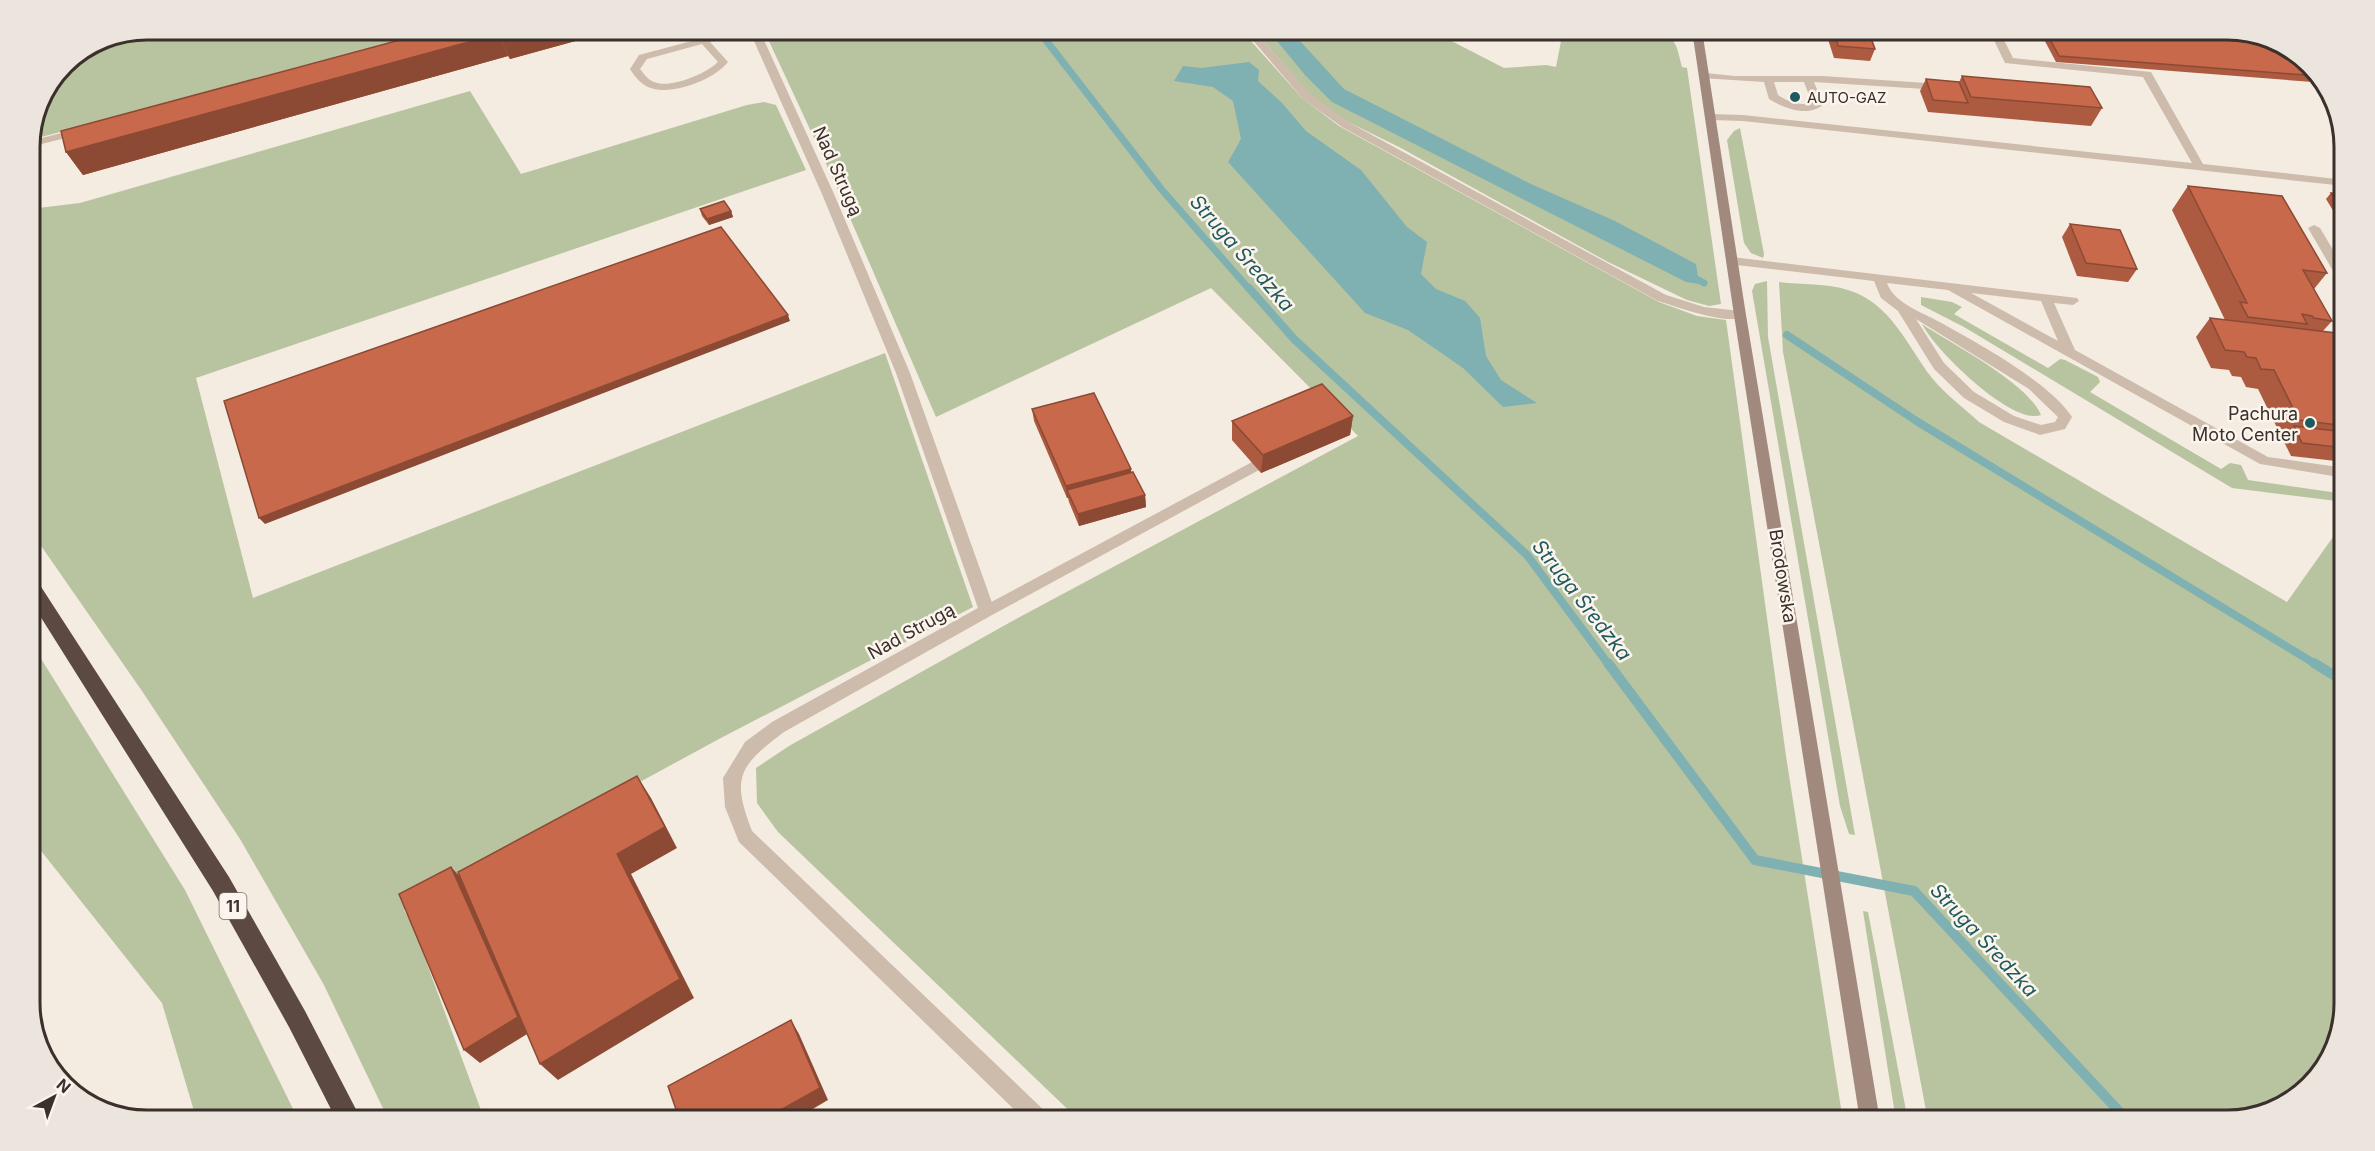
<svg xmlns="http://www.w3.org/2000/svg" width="2375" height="1151" font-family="Inter,sans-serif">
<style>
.green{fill:#b8c4a0}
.water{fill:#7fb0b2}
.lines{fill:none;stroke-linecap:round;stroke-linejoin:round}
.stream-far2{stroke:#7fb0b2;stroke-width:7}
.stream-far1{stroke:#7fb0b2;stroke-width:8}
.stream{stroke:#7fb0b2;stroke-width:10}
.lane{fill:#cdbbac;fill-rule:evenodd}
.street{fill:#cdbbac;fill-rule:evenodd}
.secondary{fill:#a18a7d;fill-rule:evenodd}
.highway{fill:#5c4a42;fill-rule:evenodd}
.wall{fill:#ac5a40}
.shaded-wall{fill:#8c4a34}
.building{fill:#c8694b;stroke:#8c4a34;stroke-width:1.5}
.poi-dot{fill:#1f5a5e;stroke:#fbf5ee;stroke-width:2}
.labels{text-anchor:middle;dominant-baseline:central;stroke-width:5;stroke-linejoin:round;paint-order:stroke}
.far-poi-label{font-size:15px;fill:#3b302b;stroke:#fbf5ee;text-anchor:start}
.shield{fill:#fbf5ee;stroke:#756b66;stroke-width:1.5}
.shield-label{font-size:16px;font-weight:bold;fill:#3b302b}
.street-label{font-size:18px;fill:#3b302b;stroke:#fbf5ee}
.poi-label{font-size:18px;fill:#3b302b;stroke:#fbf5ee;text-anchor:end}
.water-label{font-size:20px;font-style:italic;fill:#1f5a5e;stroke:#fbf5ee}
.rim{fill:none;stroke:#3b302b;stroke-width:3}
</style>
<rect width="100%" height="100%" fill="#f4ebe1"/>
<g class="green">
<path d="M148,30h297l-415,110 9,-38 26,-38 38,-25z"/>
<path d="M761,30h480l61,68 37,28 320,176 38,14 29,4 60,436 57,365h-763l-302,-289 -21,-29 -1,-35 33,-22 227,-127 342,-183 -147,-148 -275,129 -102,-236 -66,-142z"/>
<path d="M1254,30h176l74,38 42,-3 10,2 5,-26 -20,-11h127l9,18 5,19 5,1 34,236 -12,2 -22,-6 -79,-38 -209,-115 -49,-24 -37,-25z"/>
<path d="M470,91l51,83 226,-69 17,-3 12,3 30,65 -610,208 57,220 632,-245 88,254 -254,132 -315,171 9,16 72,195h-96l-65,-136 -84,-146 -98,-148 -112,-161v-321l50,-6z"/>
<path d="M1740,128l24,126 -1,4 -12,-5 -7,-10 -17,-103 7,-9z"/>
<path d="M1767,281l1,56 87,498 -6,-1 -9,-28 -88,-515 3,-7z"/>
<path d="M1779,282c22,3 48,1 69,8 43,13 59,56 84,88 14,17 31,29 47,44l308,180 58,-82v483l-12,52 -41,46 -64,20h-300l-145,-769z"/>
<path d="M1921,297l31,5 10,5 -8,7 94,54 12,-9 5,1 33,17 2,5 -10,10 131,77 9,-6 11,2 7,15 97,14v8l-113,-14 -268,-161 -43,-22z"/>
<path d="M1922,324c31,21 105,58 119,91 -29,11 -107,-66 -119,-91z"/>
<path d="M30,641l155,249 114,231h-102l-35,-118 -132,-166z"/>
<path d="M1863,911l5,1 40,209h-12z"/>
</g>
<g class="water">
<path d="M1268,30h22l54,59 187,95 84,37 81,43 3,20 -13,-2 -354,-180 -27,-27z"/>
<path d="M1249,62l10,8 -1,11 24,22 24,28 55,39 46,57 20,15 -6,32 15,15 29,12 15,17 6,38 15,24 36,23 -34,4 -40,-39 -55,-38 -43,-17 -137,-151 13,-23 -8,-38 -20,-14 -39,-6 9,-15 18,2z"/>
</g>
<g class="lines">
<g class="stream-far2">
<path d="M1038,30l124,160 88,100"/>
<path d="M1689,275l15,8"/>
</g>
<g class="stream-far1">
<path d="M1249,288l45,51 233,216 82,110"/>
<path d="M1787,335l131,87 399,243"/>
</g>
<g class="stream">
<path d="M1608,663l147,197 159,31 214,230"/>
<path d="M2314,663l31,19"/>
</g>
<g class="lane">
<path d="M733,30h16l-39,12 18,20c-14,18 -60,36 -82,24 -7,-4 -12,-11 -16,-17l9,-14zM702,44l16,18c-12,12 -48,27 -64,20 -6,-2 -10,-8 -14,-13l7,-10z"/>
<path d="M1989,30h10l14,28 138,14 52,92 142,16v6l-602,-65 -32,-1 -5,-3 5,-3 32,1 449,48 -49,-86 -138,-14z"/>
<path d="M1705,73l30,3h87l119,8 5,3 -5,3 -127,-8 9,23c-15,12 -38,4 -54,-6l-5,-17 -63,-4v-4zM1774,82h30l8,21c-13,3 -23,-1 -34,-8z"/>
<path d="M81,128l4,1v4l-55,14v-6z"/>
<path d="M2314,225l6,3 25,42v15l-6,-4 -31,-53z"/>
<path d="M1732,257l345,41 2,3 -6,4 -19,-2 21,47 193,107 77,11v10l-85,-14 -312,-174 -61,-7c8,22 38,30 58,42 36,20 105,58 127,92l-7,12 -25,6 -5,-2 -31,-11 -40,-24 -30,-29 -36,-58 -17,-13 -7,-17 -146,-17 -2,-3zM1971,293l70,8 17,40zM1916,319l113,70 29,28 -3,5 -14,3 -27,-9 -40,-24 -30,-29z"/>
<path d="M1254,461l5,1 2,4 -2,4 -267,145h-10l-3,-4 3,-4z"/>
</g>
<g class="street">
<path d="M746,30h10l8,10 70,154 76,179 85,238 -3,4 -208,117c-45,34 -53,45 -32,99l296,283 3,7h-25l-287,-279 -14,-35 -2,-29 22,-36 27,-20 206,-114 -82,-235 -74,-179 -68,-153z"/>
<path d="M1244,30h10l57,65 39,28 316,172 38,12 36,4 6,4c-13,13 -71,-9 -88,-14l-316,-174 -39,-28z"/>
</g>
<path class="secondary" d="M1692,30h10l44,285 134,806h-20l-126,-806z"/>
<path class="highway" d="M30,577l6,2 193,298 76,134 57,110h-25l-48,-94 -76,-136 -183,-291z"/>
</g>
<g class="wall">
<path d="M437,30h150l3,7 -80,22 -2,-3 -425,119 -17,-23z"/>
<path d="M1825,30h43l7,19 -5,12 -36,-3z"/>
<path d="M2039,30h189l51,12 47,41 -270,-21z"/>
<path d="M1962,76l140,32 -11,18 -163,-14 -8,-21 6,-12 33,3z"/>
<path d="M2188,186l139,87 -13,16 18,32 -10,11 23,2v128l-54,-6 -33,-67 -12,-2 -5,-10 -9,-1 -3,-6 -18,-2 -15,-31 14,-19 15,2 -53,-110z"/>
<path d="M2331,193l14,1v36l-19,-31z"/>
<path d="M700,209l31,2 2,6 -24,8 -7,-9z"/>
<path d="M2070,224l67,45 -9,13 -51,-6 -15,-39z"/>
<path d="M1032,409l99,63 14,23 1,12 -67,19 -10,-24 -1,-4h-1l-33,-77z"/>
<path d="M1353,416l-3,19 -89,38 -29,-33v-19z"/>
</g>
<g class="shaded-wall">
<path d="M545,30h42l3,7 -80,22 -8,-17z"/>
<path d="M498,34l10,22 -425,119 -17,-23z"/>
<path d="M731,211l2,6 -24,8 -2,-6z"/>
<path d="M788,315l2,6 -525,203 -6,-6z"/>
<path d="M1353,416l-3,19 -89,38 2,-18z"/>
<path d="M1131,469l1,12 -65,9 1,8h-1l-1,-12z"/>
<path d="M1145,495l1,12 -67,19 -1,-12z"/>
<path d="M637,776l14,22 26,50 -46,26 63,124 -136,82 -18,-16 77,-210z"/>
<path d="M451,867l15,16 66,148 -52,32 -16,-13z"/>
<path d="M791,1020l8,14 29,66 -36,21h-31z"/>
</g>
<g class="building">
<path d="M437,30h59l2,4 -432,118 -5,-21z"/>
<path d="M496,30h49l-43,12z"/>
<path d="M1834,30h34l7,19 -37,-3z"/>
<path d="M2045,30h183l51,12 39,34 -259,-20z"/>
<path d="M1962,76l128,11 12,21 -131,-11z"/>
<path d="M1926,79l33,3 9,21 -35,-3z"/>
<path d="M2188,186l94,10 45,77 -24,-3 29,51 -18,-3 -2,-2 -10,-2 5,10 -59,-7 -8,-15 7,1z"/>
<path d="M2331,193l14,1v21z"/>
<path d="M724,201l7,10 -24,8 -7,-10z"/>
<path d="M2070,224l50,6 17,39 -51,-6z"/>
<path d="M721,227l67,88 -529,203 -35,-117z"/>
<path d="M2210,318l135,16v30l-6,-1 6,11v52l-46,-6 -25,-50 -13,-1 -5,-11 -9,-1 -3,-5 -19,-2z"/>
<path d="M1322,384l31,32 -90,39 -31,-34z"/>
<path d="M1094,393l37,76 -65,17 -34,-77z"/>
<path d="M2294,426l51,6v16l-43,-5z"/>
<path d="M1133,472l12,23 -67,19 -11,-24z"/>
<path d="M637,776l28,51 -48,27 63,125 -140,85 -82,-192z"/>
<path d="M451,867l67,150 -54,33 -65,-156z"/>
<path d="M791,1020l29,68 -59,33h-81l-12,-35z"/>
</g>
<g class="poi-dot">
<circle cx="1795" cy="97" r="6"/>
<circle cx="2310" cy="423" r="6"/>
</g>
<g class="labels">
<g class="far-poi-label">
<text x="1807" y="97">AUTO-GAZ</text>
</g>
<rect class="shield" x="219.5" y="893" width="27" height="26" rx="4.5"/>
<g class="shield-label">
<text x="233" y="906">11</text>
</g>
<g class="street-label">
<text transform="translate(838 171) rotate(66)">Nad Strugą</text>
<text transform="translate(1783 576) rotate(81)">Brodowska</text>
<text transform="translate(911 631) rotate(-29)">Nad Strugą</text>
</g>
<g class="poi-label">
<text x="2298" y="413">Pachura<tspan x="2298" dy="21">Moto Center</tspan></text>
</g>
<g class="water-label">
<text transform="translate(1242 253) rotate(49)">Struga Średzka</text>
<text transform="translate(1582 600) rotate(52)">Struga Średzka</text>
<text transform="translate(1984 940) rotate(47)">Struga Średzka</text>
</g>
</g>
<path d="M0 0H2375V1151H0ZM147 40H2227A107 107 0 0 1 2334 147V1003A107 107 0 0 1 2227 1110H147A107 107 0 0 1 40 1003V147A107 107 0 0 1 147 40Z" fill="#ece5de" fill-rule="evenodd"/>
<path class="rim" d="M147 40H2227A107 107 0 0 1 2334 147V1003A107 107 0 0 1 2227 1110H147A107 107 0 0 1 40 1003V147A107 107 0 0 1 147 40Z"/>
<g transform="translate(54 1097) rotate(41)" stroke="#fbf5ee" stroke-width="4.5" paint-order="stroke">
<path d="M0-4.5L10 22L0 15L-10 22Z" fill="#3b302b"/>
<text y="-9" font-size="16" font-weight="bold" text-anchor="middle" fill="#3b302b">N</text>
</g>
</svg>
